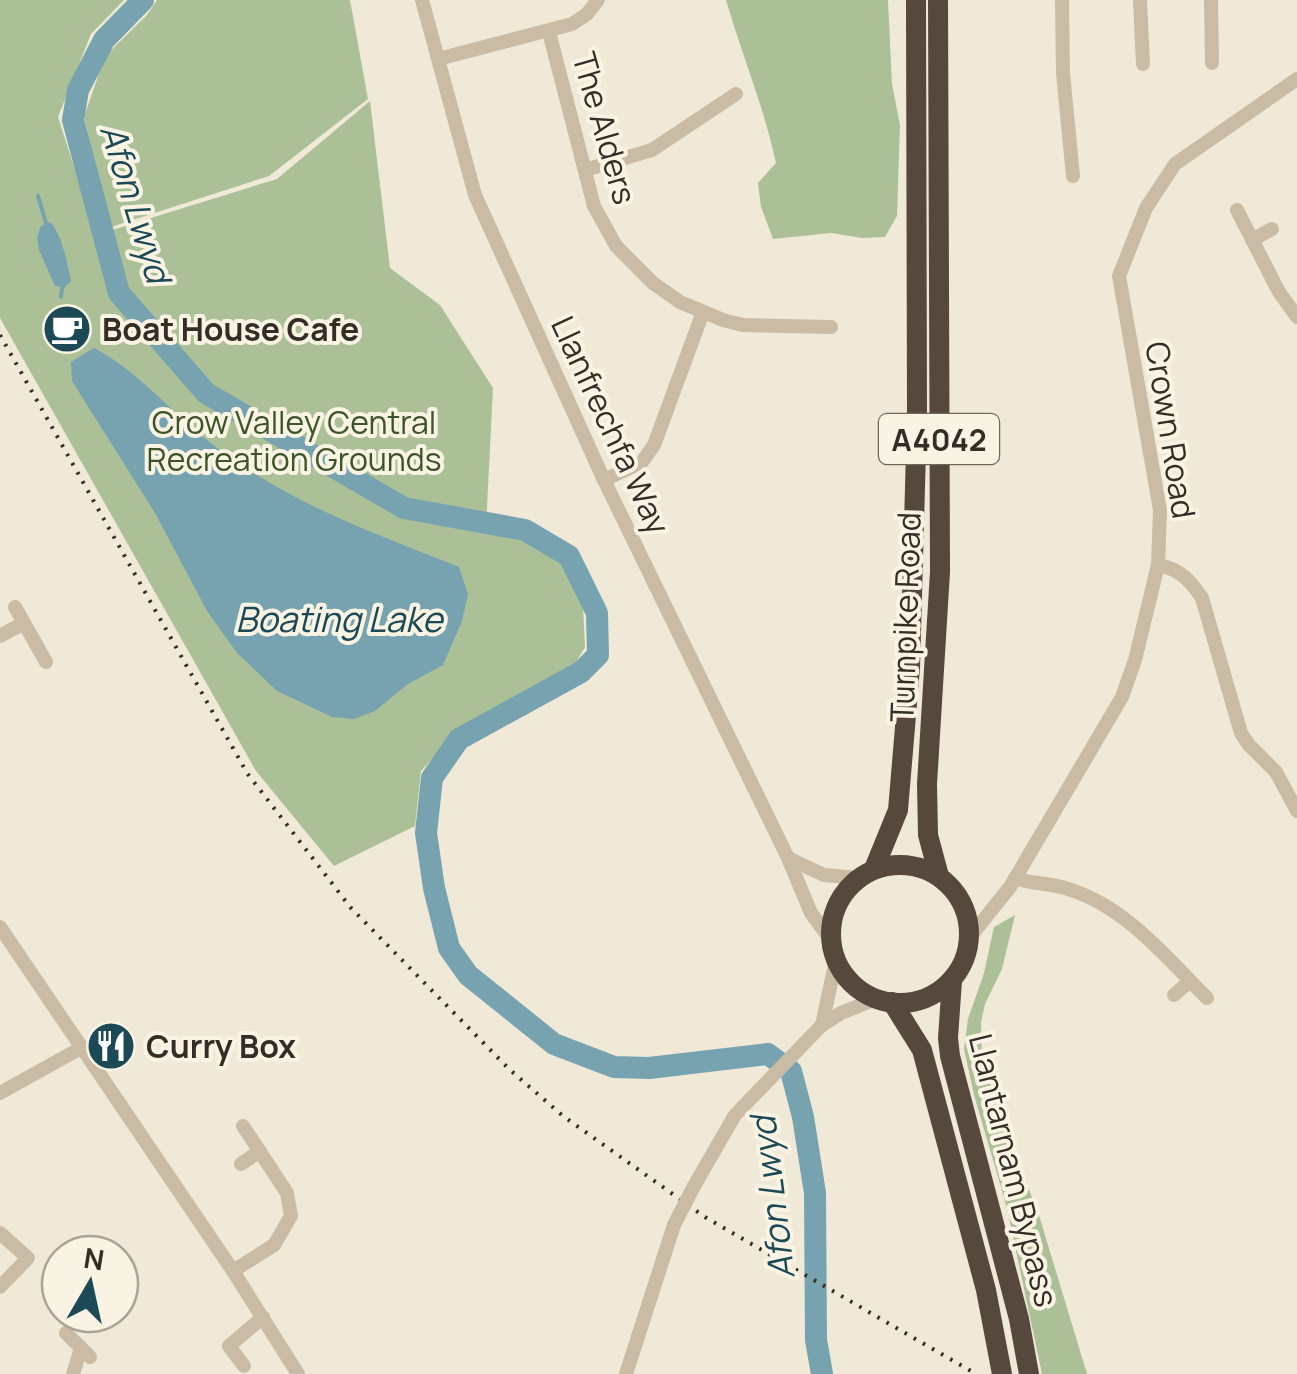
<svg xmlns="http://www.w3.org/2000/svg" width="1297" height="1374" font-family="Manrope,sans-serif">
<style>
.green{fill:#acc098}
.water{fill:#76a3af}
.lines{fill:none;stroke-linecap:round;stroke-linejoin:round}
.stream{stroke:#76a3af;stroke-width:4}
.river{stroke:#76a3af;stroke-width:22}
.minor{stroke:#c9bba4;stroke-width:14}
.highway{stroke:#56483c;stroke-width:20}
.rail{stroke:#342d26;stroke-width:4;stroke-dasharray:2.5 8;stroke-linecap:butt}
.minor-bridge{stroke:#c9bba4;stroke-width:14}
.labels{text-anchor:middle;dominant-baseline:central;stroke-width:8;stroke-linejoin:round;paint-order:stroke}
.shield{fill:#f9f3e4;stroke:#6f685f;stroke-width:2.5}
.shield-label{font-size:30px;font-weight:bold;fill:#342d26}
.street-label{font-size:32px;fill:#342d26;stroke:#f9f3e4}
.poi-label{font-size:32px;font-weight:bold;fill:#342d26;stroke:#f9f3e4;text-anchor:start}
.park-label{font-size:32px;fill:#3d5329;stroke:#f9f3e4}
.water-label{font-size:35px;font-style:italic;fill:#1b4956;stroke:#f9f3e4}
</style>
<rect width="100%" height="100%" fill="#f1e9d7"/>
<g class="green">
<path d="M0,0h124l-33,34 -33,83 38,118 181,-56 93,-78 20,167 50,37 53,83 -7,140 41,8 37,22 19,47 2,42 -13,22 -109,56 -42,46 -6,55 -81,40 -78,-95 -256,-453z"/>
<path d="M157,0h193l18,99 -99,77 -158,51 -27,-110 21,-61 42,-41z"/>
<path d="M726,0h162l4,84 8,41 -3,91 -12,21 -23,1 -31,-5 -58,6 -12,-32 -3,-24 18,-20c-12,-56 -34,-108 -50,-163z"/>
<path d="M1015,915l-13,54 -17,35 -4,18 1,36 24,75 32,79 49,162h-45l-35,-166 -33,-113 -10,-46 4,-30 16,-46 10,-46z"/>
</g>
<g class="water">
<path d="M50,222c11,10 18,43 21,59l-7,7 -9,-2 -16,-36 -2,-13 4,-11z"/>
<path d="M94,348c44,23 78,65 118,96 78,60 157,87 247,123l9,27 -6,27 -19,44 -35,19 -33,27 -21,8 -22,-2 -55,-26 -40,-38 -30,-42 -52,-98 -83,-132 -1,-19z"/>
</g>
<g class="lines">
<g class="stream">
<path d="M38,196l8,27"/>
<path d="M61,297l1,-9"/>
</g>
<path class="river" d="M143,0l-39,40 -26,50 -5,30 46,173 87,100 198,115 121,22 44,26 28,57 1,42 -17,17 -122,67 -27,39 -6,55 8,55 15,60 19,27 86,69 60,23 35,1 119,-14 23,17 12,46 12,76 1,147 6,34"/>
<g class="minor">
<path d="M422,0l53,195 129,285 184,378 23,55 20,27"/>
<path d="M1062,0l1,73 10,103"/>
<path d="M1140,0l3,64"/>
<path d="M1211,0l1,63"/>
<path d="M549,32l45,174 22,40 37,37 27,19 43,18 20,5 88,2"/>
<path d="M438,59l134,-35 15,-10 11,-14"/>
<path d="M585,170l67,-20 84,-56"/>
<path d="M1237,210l42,82 18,25"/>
<path d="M1252,240l20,-11"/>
<path d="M604,480l38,-18 12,-17 49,-133"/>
<path d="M1158,565c22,4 32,15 44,33l39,135 8,12 27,27 21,39"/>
<path d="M15,607l31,55"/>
<path d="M0,636l24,-13"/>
<path d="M788,858l36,17 34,3"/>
<path d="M1015,878c17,6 36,5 53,11 57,17 99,69 139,109"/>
<path d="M0,927l233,344 65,103"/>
<path d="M969,938l41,-51 112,-190 13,-37 23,-95 2,-55 -41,-234 27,-68 29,-44 122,-85"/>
<path d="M1174,995l16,-14"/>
<path d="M822,1025l14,-65"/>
<path d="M0,1093l81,-45"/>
<path d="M241,1164l19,-13"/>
<path d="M694,1186l41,-71 87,-90 19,-12 35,-14"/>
<path d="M0,1233l28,25 -28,29"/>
<path d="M233,1271l41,-26 17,-29 -4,-23 -44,-67"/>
<path d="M66,1333l24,24"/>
<path d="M244,1366l-15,-20 34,-29"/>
<path d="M73,1374l8,-26"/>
<path d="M626,1374l48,-149"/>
</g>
<g class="highway">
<path d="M938,0l2,572 -13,212 1,51 11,41"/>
<circle cx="900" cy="934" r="69"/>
<path d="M874,869l24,-59 12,-142 7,-253 -1,-415"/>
<path d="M952,980l-4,58 2,18 69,263 10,55"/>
<path d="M892,1002l30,48 64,240 16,84"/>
</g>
<path class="rail" d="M0,335l247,438 104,135 158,161 54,47 142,101 271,157"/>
<path class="minor-bridge" d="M674,1225l20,-39"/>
</g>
<defs>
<g id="cafe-disc" transform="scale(2.5)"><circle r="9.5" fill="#1b4956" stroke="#f9f3e4"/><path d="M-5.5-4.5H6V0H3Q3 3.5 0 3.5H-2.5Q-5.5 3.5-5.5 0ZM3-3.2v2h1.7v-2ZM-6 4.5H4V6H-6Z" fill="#fff"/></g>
<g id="restaurant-disc" transform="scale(2.5)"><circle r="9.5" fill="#1b4956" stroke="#f9f3e4"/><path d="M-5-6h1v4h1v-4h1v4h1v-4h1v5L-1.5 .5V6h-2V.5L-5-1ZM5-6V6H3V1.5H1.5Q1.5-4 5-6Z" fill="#fff"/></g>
</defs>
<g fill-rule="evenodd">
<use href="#cafe-disc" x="67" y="329"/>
<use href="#restaurant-disc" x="111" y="1046"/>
</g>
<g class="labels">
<rect class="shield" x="879" y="414" width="120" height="50" rx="8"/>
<g class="shield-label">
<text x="939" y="439">A4042</text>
</g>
<g class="street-label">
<text transform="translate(605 128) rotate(74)">The Alders</text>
<text transform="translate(611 425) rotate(65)">Llanfrechfa Way</text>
<text transform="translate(1171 430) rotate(81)">Crown Road</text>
<text transform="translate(905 617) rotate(-88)">Turnpike Road</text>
<text transform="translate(1014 1170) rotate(76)">Llantarnam Bypass</text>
</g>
<g class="poi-label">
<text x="102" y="329">Boat House Cafe</text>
<text x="146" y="1046">Curry Box</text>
</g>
<g class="park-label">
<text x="294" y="422">Crow Valley Central<tspan x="294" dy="37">Recreation Grounds</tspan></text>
</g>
<g class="water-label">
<text transform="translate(136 203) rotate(73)">Afon Lwyd</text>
<text x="339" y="619">Boating Lake</text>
<text transform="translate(772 1198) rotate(-97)">Afon Lwyd</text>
</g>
</g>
<g transform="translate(90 1284) rotate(9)"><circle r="48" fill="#f9f3e4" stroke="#aaa498" stroke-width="2.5"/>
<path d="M0-8L18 38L0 25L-18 38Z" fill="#1b4956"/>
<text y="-15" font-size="28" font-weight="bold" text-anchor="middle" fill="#342d26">N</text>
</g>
</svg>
